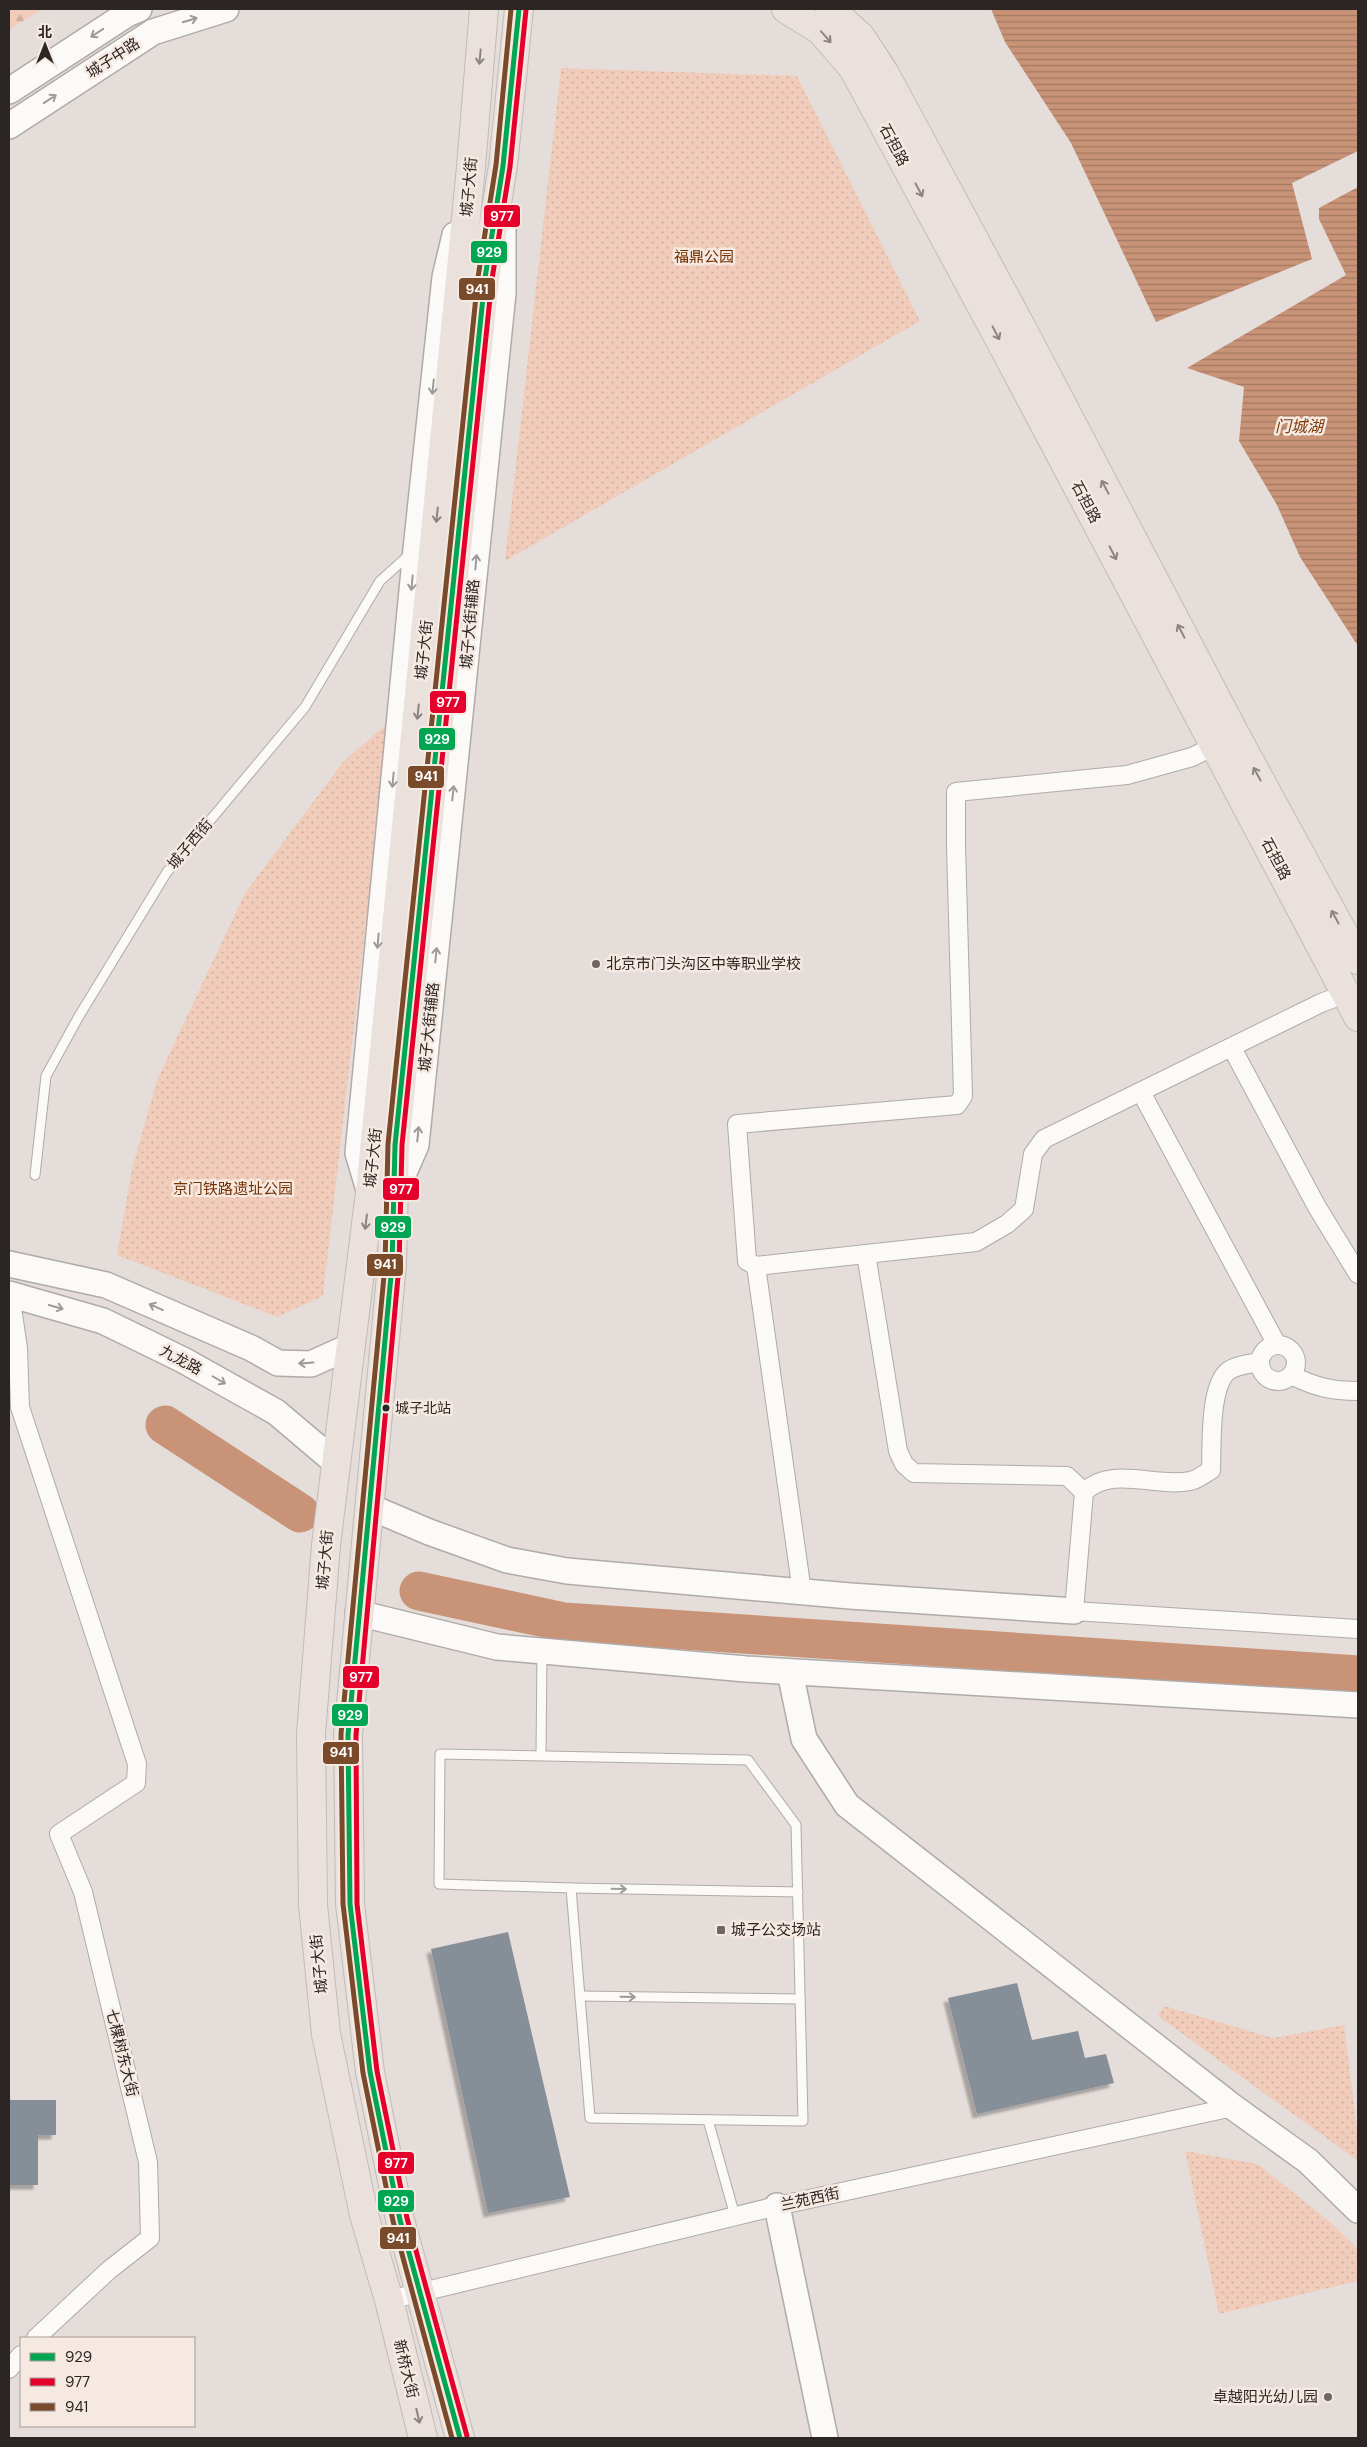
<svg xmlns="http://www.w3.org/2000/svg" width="1367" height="2447" font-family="'DM Sans','Noto Sans SC',sans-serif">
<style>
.forest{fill:url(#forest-firs)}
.park{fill:url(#park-dots)}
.water{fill:url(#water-rules)}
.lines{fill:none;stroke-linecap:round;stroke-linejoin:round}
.river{stroke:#c89377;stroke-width:39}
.building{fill:#868e97;filter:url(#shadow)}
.lane-casing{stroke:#b0aaa8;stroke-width:11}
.street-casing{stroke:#b0aaa8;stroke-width:20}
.secondary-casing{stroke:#b0aaa8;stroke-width:28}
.primary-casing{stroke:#bfbbb9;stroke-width:30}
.lane{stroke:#fbfaf9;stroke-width:9}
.street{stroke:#fbfaf9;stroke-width:18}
.secondary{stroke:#fbfaf9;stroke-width:25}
.primary{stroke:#ebe1dc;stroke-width:28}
.bus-1-casing{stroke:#f6e9e2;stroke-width:9}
.bus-2-casing{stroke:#f6e9e2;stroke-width:9}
.bus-3-casing{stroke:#f6e9e2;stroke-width:9}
.bus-1{stroke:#00a651;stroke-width:5}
.bus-2{stroke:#e4002b;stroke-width:5}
.bus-3{stroke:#7a4b2a;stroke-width:5}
.oneway{stroke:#9d9b99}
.oneway2{stroke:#8b8480}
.poi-dot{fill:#6c6664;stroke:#f6e9e2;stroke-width:2}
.bus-dot{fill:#2b2624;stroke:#f6e9e2;stroke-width:2}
.labels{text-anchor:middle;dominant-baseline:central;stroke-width:5;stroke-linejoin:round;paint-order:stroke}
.bus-label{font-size:14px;fill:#2b2624;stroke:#f6e9e2;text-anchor:start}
.street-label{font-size:15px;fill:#2b2624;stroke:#f6e9e2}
.park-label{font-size:15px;fill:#753100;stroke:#f6e9e2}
.poi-label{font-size:15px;fill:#2b2624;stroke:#f6e9e2;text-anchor:start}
.water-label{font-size:16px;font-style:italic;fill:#7e390b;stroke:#f6e9e2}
.line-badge{stroke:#f6e9e2;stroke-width:2}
.badge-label{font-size:14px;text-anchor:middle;font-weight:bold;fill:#fff}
</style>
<defs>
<pattern id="forest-firs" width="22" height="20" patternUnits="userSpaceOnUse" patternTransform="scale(1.25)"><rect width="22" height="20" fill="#f1ccba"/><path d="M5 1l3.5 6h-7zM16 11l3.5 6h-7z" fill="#cfafa0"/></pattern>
<pattern id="park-dots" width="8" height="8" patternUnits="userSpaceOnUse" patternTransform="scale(1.25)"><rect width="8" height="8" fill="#f1ccba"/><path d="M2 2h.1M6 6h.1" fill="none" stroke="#cfafa0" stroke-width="1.8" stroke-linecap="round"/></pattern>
<pattern id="water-rules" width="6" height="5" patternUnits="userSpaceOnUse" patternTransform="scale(1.25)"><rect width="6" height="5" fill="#c89377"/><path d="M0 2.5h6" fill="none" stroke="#a37861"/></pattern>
<filter id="shadow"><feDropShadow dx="-4.5" dy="4.5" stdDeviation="1" flood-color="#0004"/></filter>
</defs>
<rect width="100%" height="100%" fill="#e4ddda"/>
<path class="forest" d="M9,9h33l-33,21z"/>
<g class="park">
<path d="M561,68l236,8 123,245 -415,240z"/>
<path d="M389,722l-66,574 -46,21 -160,-62 15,-86 25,-89 88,-187 98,-131z"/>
<path d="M1164,2006l109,32 71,-13 14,112v24l-200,-145z"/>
<path d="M1185,2151l73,13 71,57 29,28v32l-139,33z"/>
</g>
<g class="water">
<path d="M991,9h367v142l-66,32 20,76 -156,63 -85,-179 -66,-101z"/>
<path d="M1358,187v459l-58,-89 -23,-52 -38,-64 5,-54 -57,-19 159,-93 -27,-56v-11z"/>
</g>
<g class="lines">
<g class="river">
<path d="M165,1425l135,88"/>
<path d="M419,1591l145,31 794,53"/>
</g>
</g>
<g class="building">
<path d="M508,1932l62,265 -82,16 -57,-264z"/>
<path d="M1017,1983l15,57 46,-9 7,27 21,-4 8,29 -137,31 -29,-116z"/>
<path d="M9,2100h47v35h-18v50h-29z"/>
</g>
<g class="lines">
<g class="lane-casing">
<g id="lane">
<path d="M35,1175l11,-99 33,-60 88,-144 138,-165 75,-126 30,-27"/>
<path d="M440,1754l308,6 48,65 7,296 -213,-3 -19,-230 -132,-4z"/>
<path d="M541,1755l1,-102"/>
<path d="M571,1888l227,4"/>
<path d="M580,1996l220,3"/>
<path d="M708,2120l27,96"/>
</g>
</g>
<g class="street-casing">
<g id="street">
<path d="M1222,742l-30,15 -65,18 -171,17v54l7,250 -6,9 -220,19 10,137 9,5 220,-24 31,-18 17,-15 9,-55 11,-15 277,-136 24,-9"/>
<path d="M1232,1048l85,159 41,67"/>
<path d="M1141,1092l136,253"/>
<path d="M866,1254l32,197 6,13 10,9 153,3 17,16"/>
<path d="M756,1266l46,326"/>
<path d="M10,1294l8,54 2,59 117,357 -1,19 -77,51 24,58 65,270 2,76 -41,32 -73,68"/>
<circle cx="1278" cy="1363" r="18"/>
<path d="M1260,1362c-10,2 -25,3 -33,10 -18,17 -15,75 -16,98 -7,4 -14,10 -21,11 -35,7 -78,-16 -106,11l-10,119 284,18"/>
<path d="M1291,1375c24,12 41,16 67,16"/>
<path d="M389,2300l388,-94 456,-99"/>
<path d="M9,2369l12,-14"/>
</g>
</g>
<g class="secondary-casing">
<g id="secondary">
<path d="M9,91l118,-77 12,-5"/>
<path d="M9,126l144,-94 73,-23"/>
<path d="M369,1190l-11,-37 58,-604 29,-272 10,-42"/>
<path d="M395,1193l21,-48 87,-852v-76"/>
<path d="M9,1264l97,21 145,63 27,15 33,1 40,-18"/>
<path d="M9,1294l94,27 80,39 93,52 59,50"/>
<path d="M370,1507l59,25 78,28 60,11 283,25 224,15"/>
<path d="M358,1613l139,34 249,22 612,36"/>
<path d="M790,1672l14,67 43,66 386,302 75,54 50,49"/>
<path d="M777,2206l48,232"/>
</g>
</g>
<g class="primary-casing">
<g id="primary">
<path d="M786,9l34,21 33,38 150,278 355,671"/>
<path d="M830,9l31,28 24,37 139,258 211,402 123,226"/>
<path d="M423,2438l-34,-138 -25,-85 -38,-181 -13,-129 -2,-171 15,-189 44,-353 101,-1025 13,-158"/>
<path d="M460,2438l-60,-218 -30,-148 -20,-168 -2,-169 44,-470 3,-120 90,-867 18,-112 16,-157"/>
</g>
</g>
<use href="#lane" class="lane"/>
<use href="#street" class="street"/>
<use href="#secondary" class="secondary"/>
<use href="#primary" class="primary"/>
<g class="bus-1-casing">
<path id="bus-1" d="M460,2438l-60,-218 -30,-148 -20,-168 -2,-169 44,-470 3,-120 90,-867 18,-112 16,-157"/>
</g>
<g class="bus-2-casing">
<path id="bus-2" d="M467,2436l-60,-218 -30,-147 -20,-167 -1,-169 43,-469 3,-121 90,-866 18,-112 16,-157"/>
</g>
<g class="bus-3-casing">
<path id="bus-3" d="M452,2438l-59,-217 -30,-148 -20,-169 -2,-170 44,-469 3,-121 90,-867 18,-112 15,-156"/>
</g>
<use href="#bus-1" class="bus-1"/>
<use href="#bus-2" class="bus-2"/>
<use href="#bus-3" class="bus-3"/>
</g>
<defs><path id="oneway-shaft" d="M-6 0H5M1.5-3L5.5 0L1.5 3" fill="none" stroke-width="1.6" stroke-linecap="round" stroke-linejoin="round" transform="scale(1.25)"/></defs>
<g class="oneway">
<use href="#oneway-shaft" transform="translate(190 20) rotate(-17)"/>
<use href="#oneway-shaft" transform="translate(97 33) rotate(147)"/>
<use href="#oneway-shaft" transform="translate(50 99) rotate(-33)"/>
<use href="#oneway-shaft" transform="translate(433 387) rotate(96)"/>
<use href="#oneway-shaft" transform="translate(476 562) rotate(-85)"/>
<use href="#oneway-shaft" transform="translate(412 583) rotate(95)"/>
<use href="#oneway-shaft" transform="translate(393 780) rotate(95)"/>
<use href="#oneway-shaft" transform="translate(453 793) rotate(-84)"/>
<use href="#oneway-shaft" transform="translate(378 941) rotate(95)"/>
<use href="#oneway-shaft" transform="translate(436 955) rotate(-84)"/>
<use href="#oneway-shaft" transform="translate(418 1134) rotate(-84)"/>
<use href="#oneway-shaft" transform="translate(56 1307) rotate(16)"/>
<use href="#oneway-shaft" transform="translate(156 1307) rotate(-156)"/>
<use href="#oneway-shaft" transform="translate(306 1363) rotate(176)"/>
<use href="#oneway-shaft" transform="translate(219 1380) rotate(30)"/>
<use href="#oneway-shaft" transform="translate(619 1889) rotate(1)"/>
<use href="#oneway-shaft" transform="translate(628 1997) rotate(1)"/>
</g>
<g class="oneway2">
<use href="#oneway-shaft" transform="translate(826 37) rotate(49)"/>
<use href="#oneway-shaft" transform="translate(480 57) rotate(95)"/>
<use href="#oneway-shaft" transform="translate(919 190) rotate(62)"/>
<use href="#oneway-shaft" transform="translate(996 333) rotate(62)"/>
<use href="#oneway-shaft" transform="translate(1105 487) rotate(-118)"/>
<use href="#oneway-shaft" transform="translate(437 515) rotate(96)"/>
<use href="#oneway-shaft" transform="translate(1113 553) rotate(62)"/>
<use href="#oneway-shaft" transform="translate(1181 631) rotate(-118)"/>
<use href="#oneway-shaft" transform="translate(418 712) rotate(96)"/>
<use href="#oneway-shaft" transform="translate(1257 774) rotate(-119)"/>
<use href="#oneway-shaft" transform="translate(1335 917) rotate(-119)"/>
<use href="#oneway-shaft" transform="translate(366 1222) rotate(97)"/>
<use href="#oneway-shaft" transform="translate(418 2416) rotate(77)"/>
</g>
<g class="poi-dot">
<circle cx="596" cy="964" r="5"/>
<rect x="716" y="1925" width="10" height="10" rx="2.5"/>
<circle cx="1328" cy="2397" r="5"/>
</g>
<circle class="bus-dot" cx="386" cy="1408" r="4.5"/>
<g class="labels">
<g class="bus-label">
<text x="395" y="1408">城子北站</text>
</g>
<g class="street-label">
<text transform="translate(113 58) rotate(-33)">城子中路</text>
<text transform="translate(894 145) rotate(62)">石担路</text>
<text transform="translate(469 187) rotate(-85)">城子大街</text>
<text transform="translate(1086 502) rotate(62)">石担路</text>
<text transform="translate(470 624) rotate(-85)">城子大街辅路</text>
<text transform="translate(424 650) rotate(-84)">城子大街</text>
<text transform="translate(190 844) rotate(-50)">城子西街</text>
<text transform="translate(1276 859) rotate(62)">石担路</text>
<text transform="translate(429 1027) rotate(-84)">城子大街辅路</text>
<text transform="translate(373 1158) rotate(-84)">城子大街</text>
<text transform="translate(181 1360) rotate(28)">九龙路</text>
<text transform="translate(325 1560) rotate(-85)">城子大街</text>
<text transform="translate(319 1964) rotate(-96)">城子大街</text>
<text transform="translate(122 2053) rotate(76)">七棵树东大街</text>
<text transform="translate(810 2199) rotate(-12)">兰苑西街</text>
<text transform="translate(406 2369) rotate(76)">新桥大街</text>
</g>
<g class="park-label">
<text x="704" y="257">福鼎公园</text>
<text x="233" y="1189">京门铁路遗址公园</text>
</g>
<g class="poi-label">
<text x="606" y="964">北京市门头沟区中等职业学校</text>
<text x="731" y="1930">城子公交场站</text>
<text x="1318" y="2397" text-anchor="end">卓越阳光幼儿园</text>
</g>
<g class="water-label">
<text x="1299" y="426">门城湖</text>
</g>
</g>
<g class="line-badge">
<rect x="483" y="204" width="38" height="24" rx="5" fill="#e4002b"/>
<rect x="470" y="240" width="38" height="24" rx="5" fill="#00a651"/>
<rect x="458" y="277" width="38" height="24" rx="5" fill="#7a4b2a"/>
<rect x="429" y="690" width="38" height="24" rx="5" fill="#e4002b"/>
<rect x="418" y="727" width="38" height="24" rx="5" fill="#00a651"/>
<rect x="407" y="765" width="38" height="24" rx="5" fill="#7a4b2a"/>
<rect x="382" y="1177" width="38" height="24" rx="5" fill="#e4002b"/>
<rect x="374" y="1215" width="38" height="24" rx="5" fill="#00a651"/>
<rect x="366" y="1253" width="38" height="24" rx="5" fill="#7a4b2a"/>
<rect x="342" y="1665" width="38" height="24" rx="5" fill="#e4002b"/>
<rect x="331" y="1703" width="38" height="24" rx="5" fill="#00a651"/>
<rect x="322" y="1741" width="38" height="24" rx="5" fill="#7a4b2a"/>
<rect x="377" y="2151" width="38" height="24" rx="5" fill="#e4002b"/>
<rect x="377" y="2189" width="38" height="24" rx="5" fill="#00a651"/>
<rect x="379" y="2226" width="38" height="24" rx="5" fill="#7a4b2a"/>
</g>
<g class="badge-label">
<text x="502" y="221">977</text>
<text x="489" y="257">929</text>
<text x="477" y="294">941</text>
<text x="448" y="707">977</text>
<text x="437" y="744">929</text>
<text x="426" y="781">941</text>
<text x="401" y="1194">977</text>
<text x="393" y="1232">929</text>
<text x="385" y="1269">941</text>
<text x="361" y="1682">977</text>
<text x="350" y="1720">929</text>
<text x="341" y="1757">941</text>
<text x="396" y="2168">977</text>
<text x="396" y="2206">929</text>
<text x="398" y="2243">941</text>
</g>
<rect width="1367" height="2447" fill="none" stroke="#2b2624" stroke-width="20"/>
<rect x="20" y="2337" width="175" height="90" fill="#f6e9e2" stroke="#a59b96"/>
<rect x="30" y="2353" width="25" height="8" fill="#00a651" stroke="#a59b96"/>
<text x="65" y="2362" font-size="15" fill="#2b2624">929</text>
<rect x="30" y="2378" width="25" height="8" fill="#e4002b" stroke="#a59b96"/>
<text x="65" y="2387" font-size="15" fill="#2b2624">977</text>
<rect x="30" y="2403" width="25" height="8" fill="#7a4b2a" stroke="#a59b96"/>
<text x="65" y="2412" font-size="15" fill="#2b2624">941</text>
<g transform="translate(45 45)" stroke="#f6e9e2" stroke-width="4" paint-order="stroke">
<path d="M0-4L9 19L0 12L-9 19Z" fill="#2b2624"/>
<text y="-8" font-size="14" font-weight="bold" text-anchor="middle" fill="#2b2624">北</text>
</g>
</svg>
